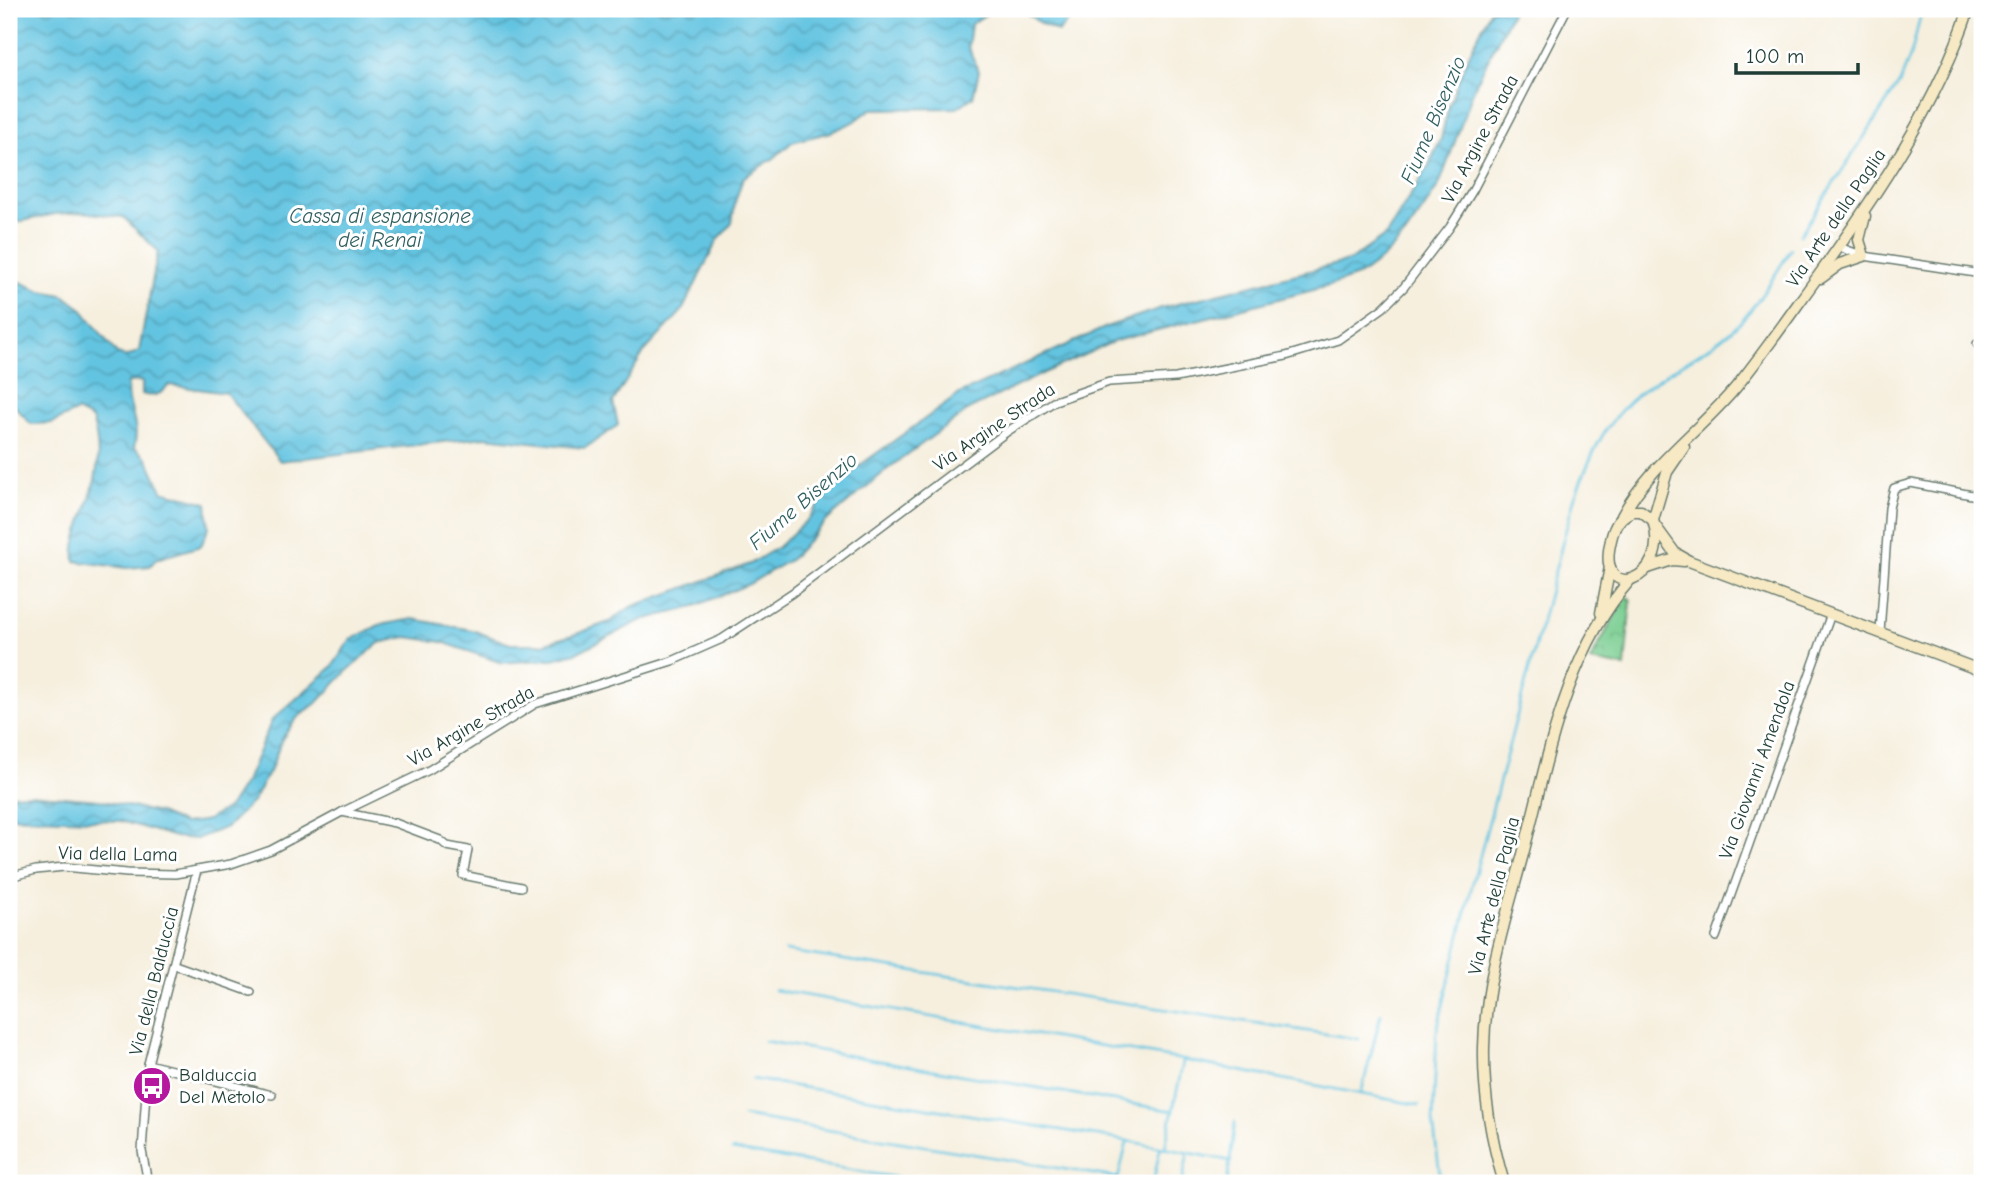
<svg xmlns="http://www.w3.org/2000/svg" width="1991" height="1192" font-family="'Comic Neue',sans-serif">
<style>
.park{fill:url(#park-crowns);stroke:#4c8562;stroke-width:2}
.water{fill:url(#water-waves);stroke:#41808a;stroke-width:2}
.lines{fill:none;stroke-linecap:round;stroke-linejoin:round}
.stream{stroke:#63c4e1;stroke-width:2.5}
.street-casing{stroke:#6a7b70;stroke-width:10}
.secondary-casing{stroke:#6a7b70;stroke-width:13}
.street{stroke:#fff;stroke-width:7}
.secondary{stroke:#f6e9c3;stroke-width:10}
.labels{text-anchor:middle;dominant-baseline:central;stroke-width:6;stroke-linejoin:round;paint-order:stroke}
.street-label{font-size:19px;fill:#1f3d34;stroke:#fff}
.poi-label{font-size:19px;fill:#1f3d34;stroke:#fff;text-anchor:start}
.water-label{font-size:21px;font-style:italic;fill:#305f5f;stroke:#fff}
</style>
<defs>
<pattern id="park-crowns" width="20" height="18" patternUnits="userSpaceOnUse" patternTransform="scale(1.75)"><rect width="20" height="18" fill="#78cd90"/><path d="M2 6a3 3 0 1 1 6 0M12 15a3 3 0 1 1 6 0" fill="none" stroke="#62a876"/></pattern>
<pattern id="water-waves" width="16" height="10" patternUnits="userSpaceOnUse" patternTransform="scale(1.75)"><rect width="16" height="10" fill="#63c4e1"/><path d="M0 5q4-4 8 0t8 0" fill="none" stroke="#51a0b7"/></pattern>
</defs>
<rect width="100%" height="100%" fill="#fff"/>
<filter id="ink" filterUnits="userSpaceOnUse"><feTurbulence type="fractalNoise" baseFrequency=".0143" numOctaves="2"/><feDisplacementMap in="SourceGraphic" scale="14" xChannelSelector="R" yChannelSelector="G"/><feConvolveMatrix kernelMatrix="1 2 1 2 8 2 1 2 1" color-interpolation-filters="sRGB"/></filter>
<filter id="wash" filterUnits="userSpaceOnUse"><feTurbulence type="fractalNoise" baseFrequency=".00686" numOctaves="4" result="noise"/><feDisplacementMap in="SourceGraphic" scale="28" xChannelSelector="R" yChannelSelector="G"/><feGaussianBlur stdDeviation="1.57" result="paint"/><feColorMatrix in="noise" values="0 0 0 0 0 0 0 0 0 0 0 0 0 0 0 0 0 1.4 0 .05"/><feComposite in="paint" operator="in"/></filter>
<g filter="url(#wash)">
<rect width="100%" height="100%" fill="#f6efde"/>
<path class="park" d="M1628,597l3,3 -6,67 -35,-6 34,-62z"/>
<g class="water">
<path d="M9,9h985l-23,15 -3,23 11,24 -6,26 -16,11 -86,1 -17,13 -23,10 -39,10 -18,16 -31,20 -8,24 -3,21 -15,18 -35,70 -38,41 -31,50 5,23 -33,23 -100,-11 -205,24 -54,-68 -57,-8c-8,9 -14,13 -27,9v-13l-14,1c-3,24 13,40 6,65l13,11 15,33 45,12 2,24 -8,19 -45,13 -6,7 -23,2 -52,-7c-2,-16 3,-26 8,-42 13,-37 21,-62 9,-100l-15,-8 -25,12 -21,1 -22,-24v-123l32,14 22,4 18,13 36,46 10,3 12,-6 19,-100 -35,-34 -41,-5 -27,2 -46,10z"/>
<path d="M1021,9h56l-3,6 -16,17 -17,-8z"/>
<path d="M1491,9h22l-38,77 -35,97 -15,24 -20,28 -22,23 -23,17 -31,11 -214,55 -69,31 -76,37 -80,58 -65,55 -34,37 -42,25 -59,24 -48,12 -66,33 -23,6 -51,4 -60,-21 -35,-5 -28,6 -33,29 -27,29 -22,17 -15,21 -10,27 -19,35 -26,26 -31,12 -21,-2 -54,-16 -112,-4v-22l20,-1 70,6 60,13 25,11 23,-4 22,-13 18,-28 25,-59 60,-53 18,-27 29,-15 34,-6 59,11 38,14h33l36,-11 30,-11 22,-15 119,-43 28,-17 30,-28 18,-25 30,-26 105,-75 148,-67 52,-18 188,-47 37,-26 42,-68 13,-28 8,-34 18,-46z"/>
</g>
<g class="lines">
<g class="stream">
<path d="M1800,235l100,-153 12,-31 10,-42"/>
<path d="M785,951l574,88"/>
<path d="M774,990l398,68 247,47"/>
<path d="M764,1041l409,70"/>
<path d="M752,1079l376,62 103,20"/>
<path d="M1361,1094l20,-80"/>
<path d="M743,1116l375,62"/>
<path d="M1165,1148l18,-86"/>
<path d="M732,1150l197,33"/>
<path d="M1117,1183l10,-41"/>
<path d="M1153,1183l7,-34"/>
<path d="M1182,1183l6,-30"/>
<path d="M1227,1183l8,-61"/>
<path d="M1441,1183l-8,-62 4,-91 36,-148 101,-383c18,-47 32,-83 76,-114 30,-22 66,-37 92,-65 19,-21 34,-47 49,-71"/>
</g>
</g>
</g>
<g filter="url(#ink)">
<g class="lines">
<g class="street-casing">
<g id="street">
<path d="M1839,247l25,9 118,18"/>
<path d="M1977,344l5,1"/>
<path d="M1880,632l9,-124 5,-20 17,-5 71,14"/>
<path d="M342,812l53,11 45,17 7,6 21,4 -5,25 58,12"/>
<path d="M9,877l27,-7 28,-3 63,6 48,1 56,-10 40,-14 71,-38 87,-42 106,-66 137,-43 50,-22 70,-46 216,-162 47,-30 54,-19 67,-4 110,-22 52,-16 45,-32 21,-21 46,-60 23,-37 94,-181"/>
<path d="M1716,937l115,-323"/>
<path d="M175,965l76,27"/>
<path d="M148,1064l124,31"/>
<path d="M148,1183l-6,-32 6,-87 49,-194"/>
</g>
</g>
<g class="secondary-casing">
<g id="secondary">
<path d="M1821,278l19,-14 24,-8 -5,-16 6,-24"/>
<path d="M1633,511h8l12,9c20,62 -59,87 -42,20 3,-14 8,-23 22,-29z"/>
<path d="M1622,516c28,-52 78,-85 115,-130 29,-36 55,-74 82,-111 60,-84 117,-168 150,-266"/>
<path d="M1653,520l14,-48 17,-25"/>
<path d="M1656,527l19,26 14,8 293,110"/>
<path d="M1648,568l24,-8 12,1"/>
<path d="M1601,613l9,-46"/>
<path d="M1504,1183c-13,-44 -21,-89 -20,-136 1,-66 22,-129 39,-193 25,-95 41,-198 107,-274"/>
</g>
</g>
<use href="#street" class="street"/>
<use href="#secondary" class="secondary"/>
</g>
</g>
<defs>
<g id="bus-disc" transform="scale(2.0125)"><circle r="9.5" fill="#b5179e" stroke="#fff"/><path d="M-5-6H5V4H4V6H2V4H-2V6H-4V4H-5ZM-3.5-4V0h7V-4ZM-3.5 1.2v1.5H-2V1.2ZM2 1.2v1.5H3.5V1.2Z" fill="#fff"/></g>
</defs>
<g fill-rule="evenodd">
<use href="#bus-disc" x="152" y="1086"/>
</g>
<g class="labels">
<g class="street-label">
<text transform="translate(1480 139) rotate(-62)">Via Argine Strada</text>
<text transform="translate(1836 218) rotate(-56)">Via Arte della Paglia</text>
<text transform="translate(994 427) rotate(-34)">Via Argine Strada</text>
<text transform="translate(471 726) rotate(-30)">Via Argine Strada</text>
<text transform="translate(1757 770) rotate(-70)">Via Giovanni Amendola</text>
<text transform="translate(118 854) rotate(1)">Via della Lama</text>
<text transform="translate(1494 896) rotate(-76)">Via Arte della Paglia</text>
<text transform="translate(154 981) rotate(-76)">Via della Balduccia</text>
</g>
<g class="poi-label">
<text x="179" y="1075">Balduccia<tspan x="179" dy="22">Del Metolo</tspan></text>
</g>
<g class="water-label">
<text transform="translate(1433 120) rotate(-67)">Fiume Bisenzio</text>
<text x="380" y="216">Cassa di espansione<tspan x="380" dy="24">dei Renai</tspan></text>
<text transform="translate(803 501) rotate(-41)">Fiume Bisenzio</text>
</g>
</g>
<rect width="1991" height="1192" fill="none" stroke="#fff" stroke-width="35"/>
<path d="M1736 63v10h122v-10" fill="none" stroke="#1f3d34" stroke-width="3.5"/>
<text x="1746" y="63" font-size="21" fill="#1f3d34" stroke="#ffffff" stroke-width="5" paint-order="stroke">100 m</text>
</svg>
